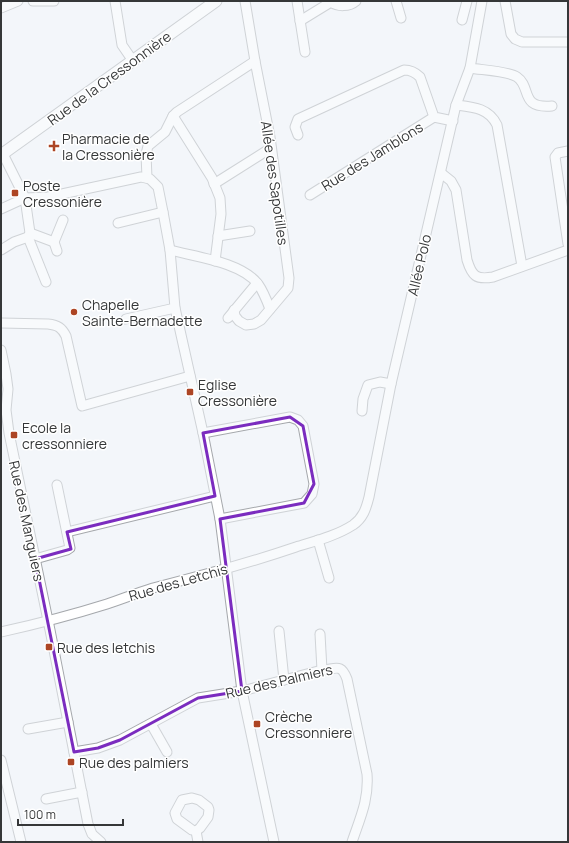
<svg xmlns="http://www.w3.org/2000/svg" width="569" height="843" font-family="Manrope,sans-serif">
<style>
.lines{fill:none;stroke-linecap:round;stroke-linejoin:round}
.minor-casing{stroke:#a5a8ac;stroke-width:11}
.major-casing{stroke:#a5a8ac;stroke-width:13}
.minor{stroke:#fff;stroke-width:9}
.major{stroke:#fff;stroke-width:11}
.marked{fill:none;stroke:#7b2cbf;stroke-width:3;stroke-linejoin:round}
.poi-dot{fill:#ad4524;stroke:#fff;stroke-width:1.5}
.labels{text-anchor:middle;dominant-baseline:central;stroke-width:3;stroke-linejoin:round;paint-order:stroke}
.street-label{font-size:14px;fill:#353738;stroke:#fff}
.poi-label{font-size:14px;fill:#353738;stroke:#fff;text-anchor:start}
</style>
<rect width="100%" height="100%" fill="#f3f6fa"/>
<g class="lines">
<g class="minor-casing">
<g id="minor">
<path d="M33,1h21"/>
<path d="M115,1l7,44 11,16"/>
<path d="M297,1l8,51"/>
<path d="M396,1l5,17"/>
<path d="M505,1l6,33 4,5 7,3h46"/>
<path d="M331,2c7,5 18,5 25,-1"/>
<path d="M1,8l17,-7"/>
<path d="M462,20l5,-19"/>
<path d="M300,21l31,-19"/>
<path d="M470,68c11,2 38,3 47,9 15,10 2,32 35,29"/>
<path d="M456,105c17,2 33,3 41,20l25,141"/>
<path d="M173,116l39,62 8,20 1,16 -6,47"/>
<path d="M298,135l-3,-8 3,-8 106,-49c7,0 11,2 16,7l14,40 19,4"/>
<path d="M568,151l-10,2 -3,4 13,87"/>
<path d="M3,154l22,44 5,35 -2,4"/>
<path d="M441,173l10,8 5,9 11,70c5,16 9,20 26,17l75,-27"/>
<path d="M147,178l-1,-24 2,-8 17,-14 8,-16 4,-4 78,-51"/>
<path d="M214,184l57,-36"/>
<path d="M310,195l124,-78"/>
<path d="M1,209l24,-11 23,-1 93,-20 9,2 8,8 5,25 7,38 5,58 28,125 17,86 22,172 32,151"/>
<path d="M118,223l45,-11"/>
<path d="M30,233l24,9"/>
<path d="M218,236l32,-5"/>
<path d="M28,237l18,45"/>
<path d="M1,250l13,-8 14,-5"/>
<path d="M170,250c26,7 71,12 88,34 5,7 9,17 12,25"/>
<path d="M57,251l-3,-9 9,-22"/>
<path d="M234,310l1,6 4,5 7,4 8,-1 7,-4 27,-32 1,-10 -19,-141 -15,-76 -10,-60"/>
<path d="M228,318l29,-35"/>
<path d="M126,319l49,-11"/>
<path d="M1,323l47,1c10,1 14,4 18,12l16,70 108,-30"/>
<path d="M1,350l5,24 2,15 -2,21 3,23 41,197 38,194 4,10 9,8"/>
<path d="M362,411l1,-12 5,-14 12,-3 11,2"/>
<path d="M203,433l87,-16 8,3 5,6 11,58 -2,10 -8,9 -84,16"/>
<path d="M67,532l148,-36"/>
<path d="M318,540l11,38"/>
<path d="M35,559l32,-9 3,-2 -13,-63"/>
<path d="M279,631l5,49"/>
<path d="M1,632c36,-8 71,-17 106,-28 15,-5 30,-11 46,-16 48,-12 96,-25 143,-41 19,-6 40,-11 57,-22 10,-7 13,-16 16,-28l22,-113 65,-279 14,-37 12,-67"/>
<path d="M320,634l2,36"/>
<path d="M151,724l16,28"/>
<path d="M28,729l40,-7"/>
<path d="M74,752l24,-4 22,-8 78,-42 44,-7 80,-21c14,-1 19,-7 25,9l20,95c2,26 -7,44 -15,68"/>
<path d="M1,760l20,82"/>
<path d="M192,798l7,2 9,7 1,3 -1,7 -8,11 -4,3 -4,-1 -15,-11 -2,-6 7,-13z"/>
<path d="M46,799l36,-7"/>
<path d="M196,831l2,11"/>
</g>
</g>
<g class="major-casing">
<path id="major" d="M1,155l215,-154"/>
</g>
<use href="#minor" class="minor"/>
<use href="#major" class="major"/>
</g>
<path d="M0 0H569V843H0ZM290,417l13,9 11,58 -10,19 -84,16 22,172 -44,7 -78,42 -22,8 -24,4 -39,-193 36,-10 -4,-17 148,-36 -12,-63z" fill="#f3f6fa" fill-opacity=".55" fill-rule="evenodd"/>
<path class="marked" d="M290,417l13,9 11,58 -10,19 -84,16 22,172 -44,7 -78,42 -22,8 -24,4 -39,-193 36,-10 -4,-17 148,-36 -12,-63z"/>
<g class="poi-dot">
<path d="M52 140h4v4h4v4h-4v4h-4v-4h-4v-4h4z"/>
<rect x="11" y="189" width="8" height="8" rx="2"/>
<circle cx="74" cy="312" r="4"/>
<rect x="186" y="388" width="8" height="8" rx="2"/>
<rect x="10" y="431" width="8" height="8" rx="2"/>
<rect x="45" y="643" width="8" height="8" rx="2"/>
<rect x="253" y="720" width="8" height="8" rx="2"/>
<rect x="67" y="758" width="8" height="8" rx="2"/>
</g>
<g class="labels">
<g class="street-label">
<text transform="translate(109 78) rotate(-36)">Rue de la Cressonnière</text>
<text transform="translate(372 156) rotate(-32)">Rue des Jamblons</text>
<text transform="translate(275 183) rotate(82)">Allée des Sapotilles</text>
<text transform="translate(419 265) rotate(-77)">Allée Polo</text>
<text transform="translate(27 521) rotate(78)">Rue des Manguiers</text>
<text transform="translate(178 582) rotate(-16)">Rue des Letchis</text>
<text transform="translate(279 681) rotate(-13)">Rue des Palmiers</text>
</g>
<g class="poi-label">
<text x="62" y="138">Pharmacie de<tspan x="62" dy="16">la Cressonière</tspan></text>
<text x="23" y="185">Poste<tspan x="23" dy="16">Cressonière</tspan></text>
<text x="82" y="304">Chapelle<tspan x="82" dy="16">Sainte-Bernadette</tspan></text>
<text x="198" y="384">Eglise<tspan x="198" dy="16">Cressonière</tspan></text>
<text x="22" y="427">Ecole la<tspan x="22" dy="16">cressonniere</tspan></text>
<text x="57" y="647">Rue des letchis</text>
<text x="265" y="716">Crèche<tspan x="265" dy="16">Cressonniere</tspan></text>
<text x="79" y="762">Rue des palmiers</text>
</g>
</g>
<rect width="569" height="843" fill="none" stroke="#353738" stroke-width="4"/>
<path d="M18 819v6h105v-6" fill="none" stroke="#353738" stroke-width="2"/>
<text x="24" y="819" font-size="12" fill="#353738" stroke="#ffffff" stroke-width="3" paint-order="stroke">100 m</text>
</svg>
